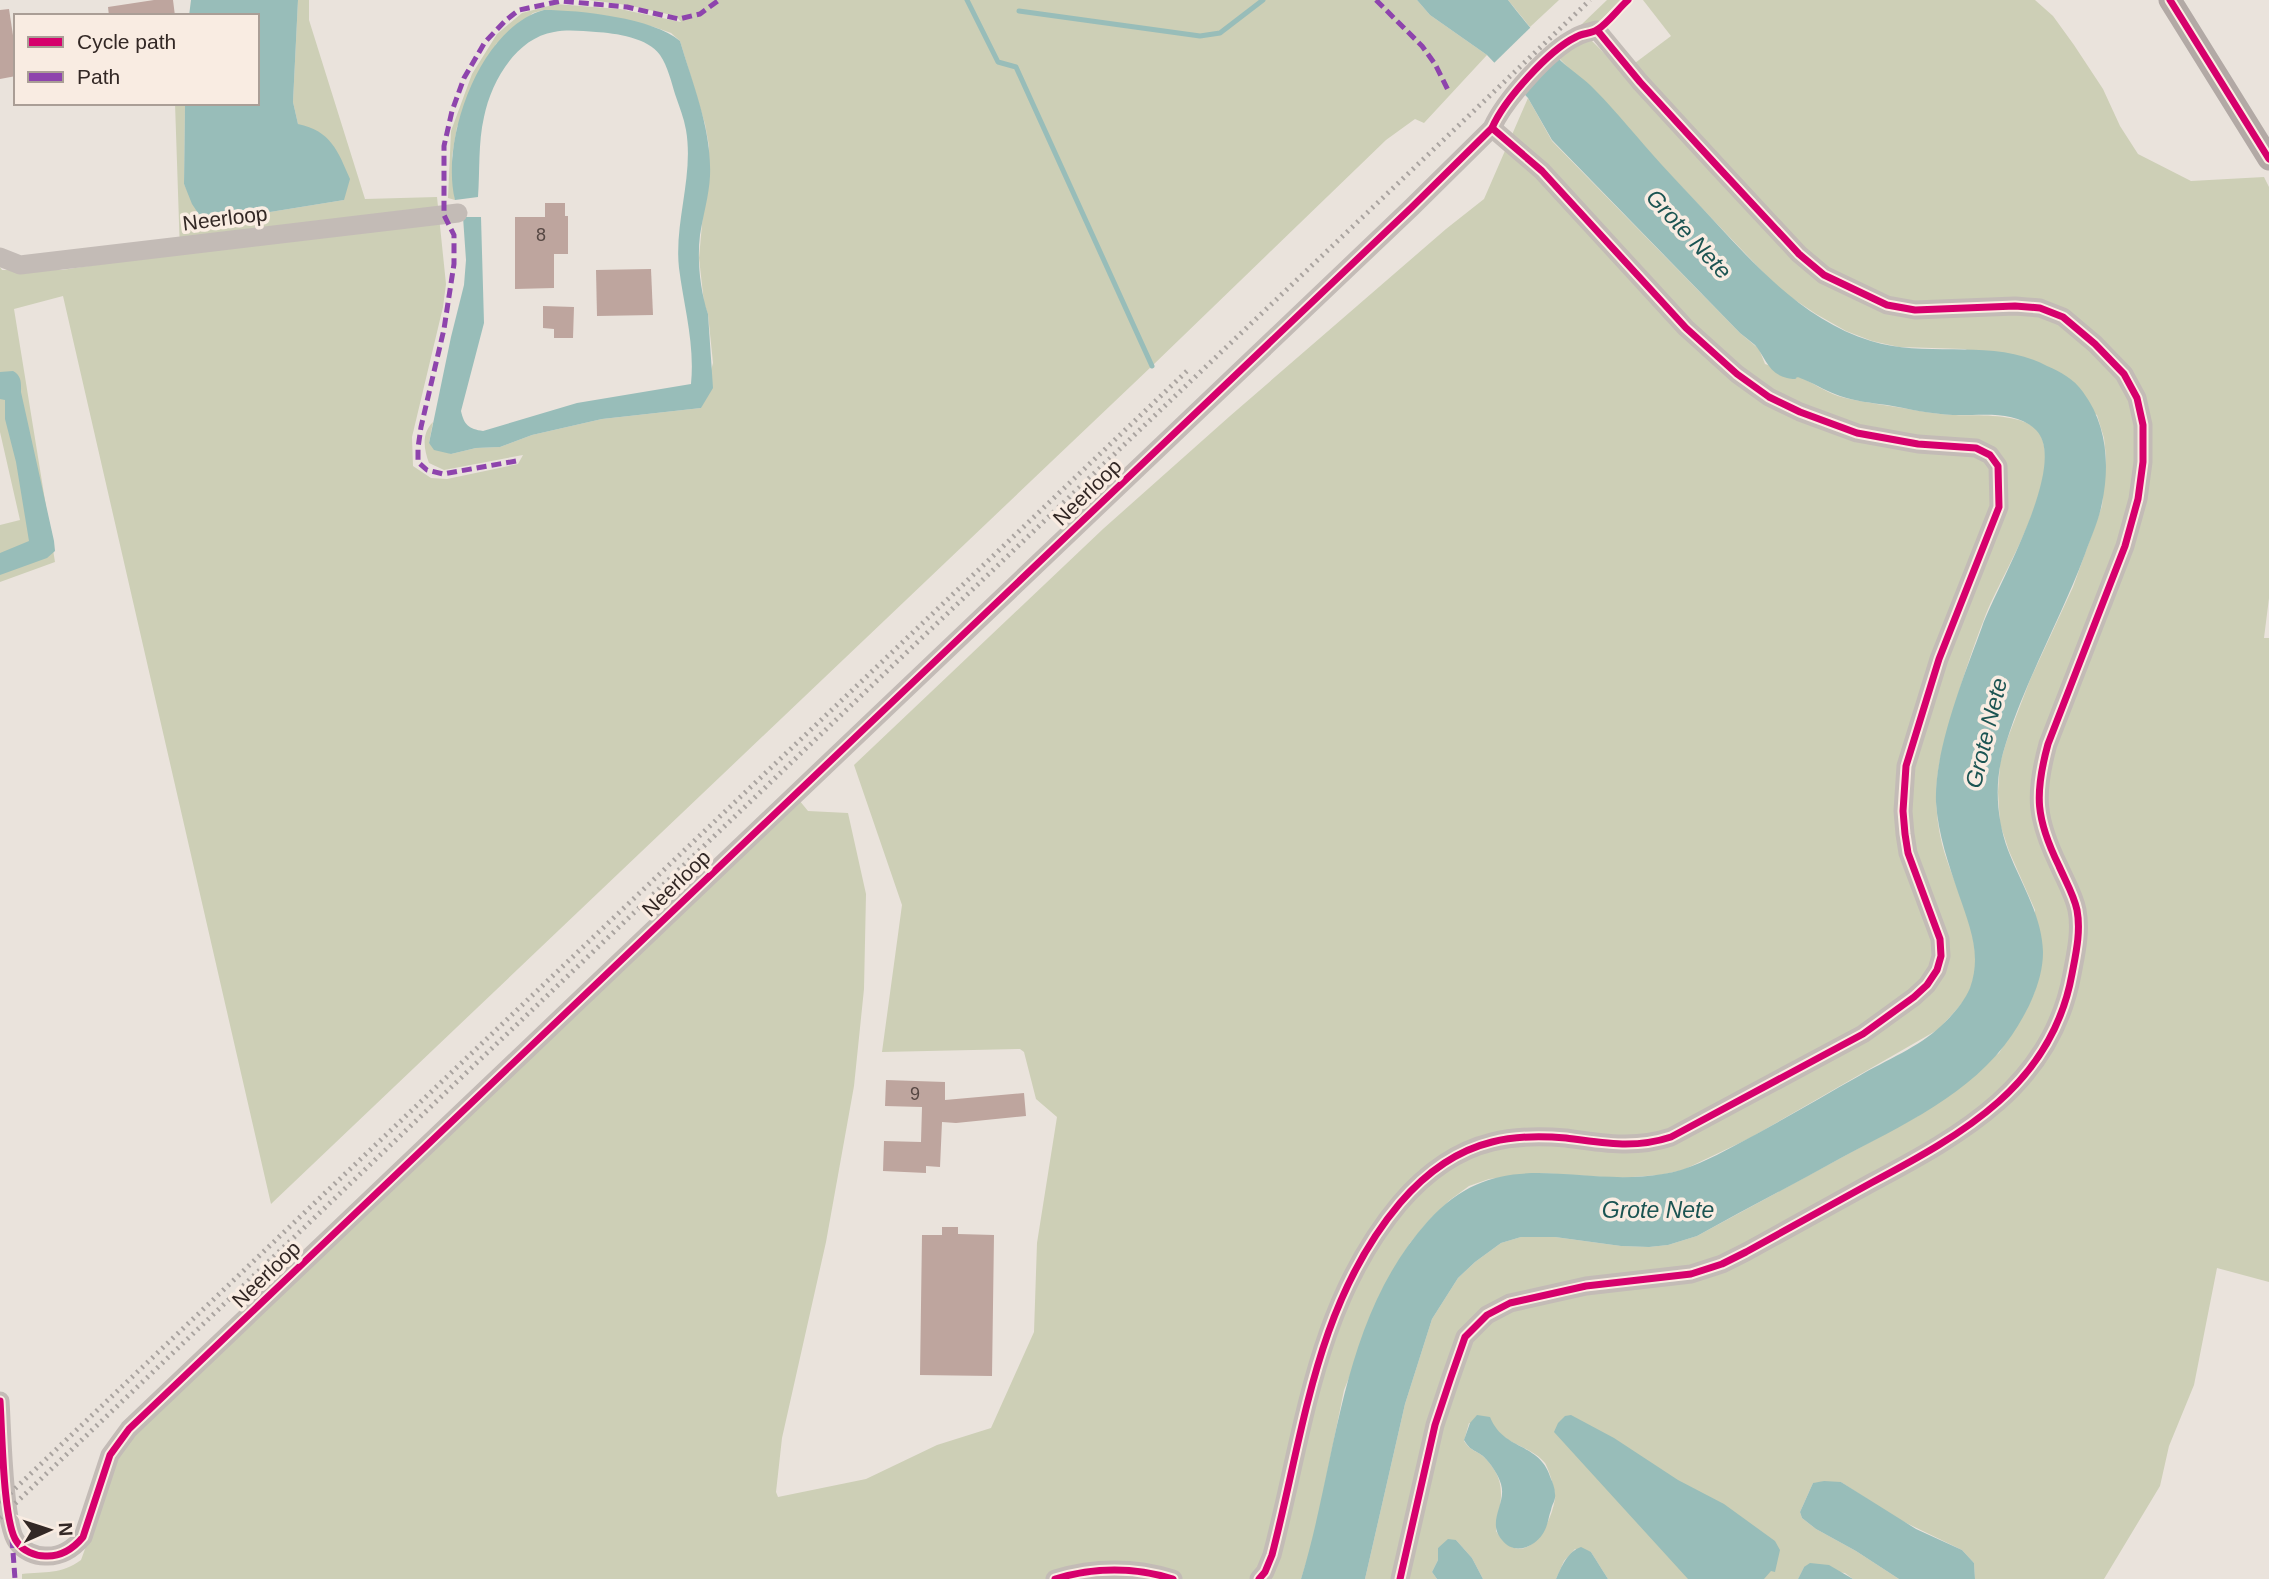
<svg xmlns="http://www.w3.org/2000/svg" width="2269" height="1579" font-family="Helvetica,sans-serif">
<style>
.green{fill:#cdcfb6;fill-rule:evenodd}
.water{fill:#98bdb9}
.pier{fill:#eae3dc}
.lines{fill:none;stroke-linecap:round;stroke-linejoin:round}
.stream{stroke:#98bdb9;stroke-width:5}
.building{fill:#bea59e}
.minor{stroke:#c3bbb6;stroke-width:19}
.major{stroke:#b2a9a5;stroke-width:23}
.rail{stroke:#aaa4a0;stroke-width:5;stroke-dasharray:2 5;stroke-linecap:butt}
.quiet{stroke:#8e44ad;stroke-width:5;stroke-dasharray:10 5;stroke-linecap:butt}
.cycleway-casing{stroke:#f9ece2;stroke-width:11}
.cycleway{stroke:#d6006c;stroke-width:7}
.labels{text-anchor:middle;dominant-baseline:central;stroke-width:7;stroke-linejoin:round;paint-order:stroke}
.number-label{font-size:18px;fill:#564743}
.street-label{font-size:21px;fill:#332825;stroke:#f9ece2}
.water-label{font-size:23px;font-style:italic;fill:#1b5452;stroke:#f9ece2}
</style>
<rect width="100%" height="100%" fill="#eae3dc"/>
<g class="green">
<path d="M298,0h11v20l56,179 72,-2 9,87 -3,23 -31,130 1,29 18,12 16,1 71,-15 5,-9 -79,15 -15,-7c-5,-14 -8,-29 4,-41l-4,21 22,11 25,-6 24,-1 32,-12 70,-16 99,-11 12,-45 -5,-49 -4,-11 -5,-45 10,-112 -4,-22 -25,-83 -9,-8 -17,-6 -47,-11 -63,-6 -11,3 -37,31 -39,83 -5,29 3,44 -7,-2 3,-67 21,-57 25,-40 25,-21 34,-9 64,5 61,13 -5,-6 -49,-11 -38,-5h828l13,15 57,40 -63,68 -9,-4 -29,21 -234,226 -881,838 -208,-908 -49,13 41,253 -55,20v-57l20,-5 -20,-88v-165l2,3h60l118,-18 -5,-149h10l-1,81 16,32 70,-4 74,-12 -46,-76 -5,-22z"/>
<path d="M1508,0h51l-29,27z"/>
<path d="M1607,0h14l-20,20 -46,30z"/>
<path d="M1643,0h392l18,16 21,29 29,44 17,37 18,28 53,27 73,-4 5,10v411l-5,40h5v644l-52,-14 -23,117 -25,61 -9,40 -56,93h-129l-1,-16 -12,-13 -66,-32 -55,-36 -28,1 -13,29 2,6 14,11 40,22 43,28h-46l-8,-6 -41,-6 -6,12h-190l-17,-27 -16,-3 -11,12 -8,18h-73l-11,-21 -16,-18 -18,8v12l-6,12 5,7h-72l40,-175 27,-85 26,-41 17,-16 26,-19 20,-6h34l66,9 28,1 19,-2 29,-9 221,-120 81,-63 27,-42 9,-20v-81l-26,-59 -9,-27 -2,-32 2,-29 7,-23 23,-60 43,-93 29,-81 4,-49 -2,-19 -7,-23 -132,-66 -66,-2 -27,-6 -26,-10 -30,-17 -36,-24 -222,-233 32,-18 33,33 48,-36zM1469,1423c8,2 20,3 27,7 3,2 5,5 8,7 12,9 31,13 41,26 4,7 11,28 10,36 -5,30 -32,75 -59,32 4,-30 13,-48 -11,-73 -8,-8 -14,-6 -21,-17z"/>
<path d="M1528,98l24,43 188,192 19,16 6,15c12,4 24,8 35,13 13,6 24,14 38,19 17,5 34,7 52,10 21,3 41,8 63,9 21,1 77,-4 88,21 20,45 -38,136 -55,178 -18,46 -33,94 -45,142 -7,29 -6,59 1,88 12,46 48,101 27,148 -7,14 -20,25 -30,37l-189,109 -67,32 -23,5 -42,3 -76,-5 -53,6 -20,7 -19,14 -20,19 -20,24 -18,29 -48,118 -30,148 -13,41h-1279v-5c23,-3 39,1 59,-14l41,-113 677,-647 9,11 40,2 18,81 -2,95 -10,97 -28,156 -44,196 -6,54 2,5 88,-18 71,-34 54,-17 43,-96 3,-89 20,-126 -21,-18 -12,-47 -4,-3 -138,3 20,-147 -48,-140 249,-236 127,-113 216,-187 38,-30z"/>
</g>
<g class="water">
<path d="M191,0h107l-5,102 5,22c33,7 40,27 52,55l-6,21 -74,12 -70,4 -8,-12 -8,-20 1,-81h72v-87h-68z"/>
<path d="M1417,0h91c16,21 34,42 53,61 11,10 24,18 34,29 23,23 44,50 66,74 18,20 37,39 55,59 44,48 91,98 155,118 58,18 121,-4 176,25 14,6 27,13 36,26 24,32 27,73 19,111 -3,17 -11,34 -17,51 -25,67 -62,130 -82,199 -9,32 -6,67 5,97 13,34 34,65 35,102 0,29 -15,59 -31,83 -40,59 -111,91 -173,124 -47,26 -95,51 -142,77l-29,9 -19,2 -28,-1 -66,-9h-34l-20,6 -26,19 -17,16 -26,41 -27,85 -40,175h-64c37,-120 38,-259 127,-358 72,-80 146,-32 235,-47 26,-4 48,-16 71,-28 42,-22 84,-47 125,-70 27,-16 60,-29 82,-50 11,-10 23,-24 29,-38 12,-33 0,-61 -11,-93 -10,-30 -21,-60 -23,-93 -2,-52 28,-126 46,-175 13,-38 88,-163 54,-197 -21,-21 -56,-14 -83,-15 -22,-1 -44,-6 -66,-10 -16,-2 -32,-4 -47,-9 -12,-4 -23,-11 -35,-16 -16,-7 -1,2 -18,-2 -19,-4 -22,-22 -32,-33 -5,-4 -10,-8 -15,-12l-188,-193 -24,-42 -41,-43 -57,-40z"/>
<path d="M544,10c36,0 109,8 136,31 13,44 32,89 30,135 -1,20 -7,39 -10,59 -3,25 0,55 8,79l5,74 -12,20 -99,11 -70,16 -32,12 -24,1 -25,6 -17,-4 -5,-7 22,-106 13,-52 2,-25 -3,-43h18l3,106 -23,88c3,14 8,18 22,20l94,-28 114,-19c4,-40 -7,-77 -12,-116 -5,-46 15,-92 7,-138 -2,-12 -7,-24 -11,-36 -4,-13 -7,-27 -15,-39 -11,-17 -45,-22 -64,-23 -13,-1 -29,-3 -42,0 -38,6 -63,50 -70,85 -6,26 -4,54 -6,80l-23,3c-15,-60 25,-173 89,-190z"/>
<path d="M13,371c9,5 8,12 8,21l33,149 1,10 -8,7 -47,17v-22l29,-12 -13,-79 -11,-43v-19l-5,-1v-27z"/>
<path d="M1477,1415l13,2c14,35 50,24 61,62 2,4 4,10 4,15 1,6 -3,10 -4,16 -3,8 -3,17 -9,25 -9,13 -29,20 -40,5 -16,-19 5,-36 -1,-56 -3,-10 -10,-20 -17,-27 -9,-8 -13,-5 -20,-17l6,-17z"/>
<path d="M1571,1415l43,23 64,42 46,24 51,37 5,9 -5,22 -4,-1 -7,8h-76l-134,-147 4,-9 7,-7z"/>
<path d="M1824,1481l17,1 75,47 46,21 12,13 1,16h-76l-43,-28 -40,-22 -14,-11 -2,-6 13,-29z"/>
<path d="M1448,1539l8,1 16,18 11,21h-46l-5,-7 6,-12v-12z"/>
<path d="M1581,1547l10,5 17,27h-52c5,-12 12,-28 25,-32z"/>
<path d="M1810,1563l19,2 24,14h-55l6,-12z"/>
</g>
<path class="pier" d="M1532,26l28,30 -40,37 -27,-29z"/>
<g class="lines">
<g class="stream">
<path d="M967,0l31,62 18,5 136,299"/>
<path d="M1019,11l181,25 20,-3 43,-33"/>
</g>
</g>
<g class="building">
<path d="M154,0h19l2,16h-66l-1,-9z"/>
<path d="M9,9l7,46v21l-16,3v-69z"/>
<path d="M545,203h20v13h3v38h-14v34l-39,1v-72h30z"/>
<path d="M651,269l2,46 -56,1 -1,-46z"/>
<path d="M543,306l31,1 -1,31h-19v-9l-11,-1z"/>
<path d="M886,1080l59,2v18l79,-7 2,23 -70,7 -14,-1 -2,45 -14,-1v7l-43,-2 1,-30 37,1 1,-35 -37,-1z"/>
<path d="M942,1227h16v7l36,1 -2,141 -72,-1 2,-140h20z"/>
</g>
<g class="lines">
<g class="minor">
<path d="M0,257l20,8 438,-52"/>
<path d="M0,1401c2,27 3,124 17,141 6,9 18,14 28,14 16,1 28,-7 38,-19l27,-82 19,-26 1283,-1222 80,-79c12,-27 57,-78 84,-91 6,-4 14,-5 21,-7l43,52 79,86 80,86 25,21 63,30 28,5 100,-4 25,2 23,9 32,27 29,30 13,24 6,27v37l-5,37 -13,47 -77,198c-14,51 -12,75 11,122 6,14 15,29 18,44 4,21 -1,43 -5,64 -20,111 -109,160 -201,209 -42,23 -84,46 -125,69l-24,12 -31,10 -105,12 -76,17 -23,12 -22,22 -14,40 -16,48 -35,154"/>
<path d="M1055,1579c40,-12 79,-12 118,0"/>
<path d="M1259,1579l6,-7 7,-17c32,-123 43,-251 128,-352 24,-28 55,-52 92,-61 23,-6 50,-6 74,-4 36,5 69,11 105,-1l192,-103 51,-37 13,-12 10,-15 4,-14 -1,-17 -32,-86 -3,-19 -2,-23 3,-45 33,-107 60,-152 -1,-41 -8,-11 -14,-7 -58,-4 -61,-11 -57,-21 -31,-15 -32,-23 -51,-46 -144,-157 -50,-43"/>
</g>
<path class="major" d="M2170,0l99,159"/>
<g class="rail">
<path d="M0,1503l1188,-1133"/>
<path d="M0,1518l1590,-1518"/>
</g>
<g class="quiet">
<path d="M1376,0l46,46 13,18 13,26"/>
<path d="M516,461l-73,13 -16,-4 -9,-8v-14l3,-21 23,-98 10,-65v-29l-10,-20v-69l8,-35 12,-33 21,-36 21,-22 13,-10 42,-9 66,6 52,12 21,-5 19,-14"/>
<path d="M12,1538l3,41"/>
</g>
<g class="cycleway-casing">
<g id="cycleway">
<path d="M2170,0l99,159"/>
<path d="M0,1401c2,27 3,124 17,141 6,9 18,14 28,14 16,1 28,-7 38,-19l27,-82 19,-26 1283,-1222 80,-79c12,-28 57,-78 84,-91 6,-4 14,-3 21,-7 11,-7 21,-21 31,-30"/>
<path d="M1055,1579c40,-12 79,-12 118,0"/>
<path d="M1259,1579l6,-7 7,-17c32,-123 43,-251 128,-352 24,-28 55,-52 92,-61 23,-6 50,-6 74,-4 36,5 69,11 105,-1l192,-103 51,-37 13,-12 10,-15 4,-14 -1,-17 -32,-86 -3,-19 -2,-23 3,-45 33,-107 60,-152 -1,-41 -8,-11 -14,-7 -58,-4 -61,-11 -57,-21 -31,-15 -32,-23 -51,-46 -144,-157 -50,-43"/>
<path d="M1400,1579l35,-154 16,-48 14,-40 22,-22 23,-12 76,-17 105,-12 31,-10 24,-12c41,-23 83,-46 125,-69 92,-49 181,-98 201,-209 4,-21 9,-43 5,-64 -3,-15 -12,-30 -18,-44 -23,-47 -25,-71 -11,-122l77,-198 13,-47 5,-37v-37l-6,-27 -13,-24 -29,-30 -32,-27 -23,-9 -25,-2 -100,4 -28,-5 -63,-30 -25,-21 -80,-86 -79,-86 -43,-52"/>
</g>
</g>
<use href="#cycleway" class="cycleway"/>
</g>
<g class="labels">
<g class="number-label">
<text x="541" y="235">8</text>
<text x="915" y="1094">9</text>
</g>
<g class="street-label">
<text transform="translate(225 218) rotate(-7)">Neerloop</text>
<text transform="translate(1087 492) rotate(-44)">Neerloop</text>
<text transform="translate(676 883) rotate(-44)">Neerloop</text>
<text transform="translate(266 1274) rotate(-44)">Neerloop</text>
</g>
<g class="water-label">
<text transform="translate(1689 234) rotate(47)">Grote Nete</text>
<text transform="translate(1986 733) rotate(-76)">Grote Nete</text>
<text x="1658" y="1210">Grote Nete</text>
</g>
</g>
<rect x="14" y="14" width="245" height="91" fill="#f9ece2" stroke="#aa9e96" stroke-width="2"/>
<rect x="28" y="37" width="35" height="10" fill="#d6006c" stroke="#aa9e96" stroke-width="2"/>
<text x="77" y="49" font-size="21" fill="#332825">Cycle path</text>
<rect x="28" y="72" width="35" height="10" fill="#8e44ad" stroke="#aa9e96" stroke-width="2"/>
<text x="77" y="84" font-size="21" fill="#332825">Path</text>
<g transform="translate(49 1530) rotate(87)" stroke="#f9ece2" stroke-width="5" paint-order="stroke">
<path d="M0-5L12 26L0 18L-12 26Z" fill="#332825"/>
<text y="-10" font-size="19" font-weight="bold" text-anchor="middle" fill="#332825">N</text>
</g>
</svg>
